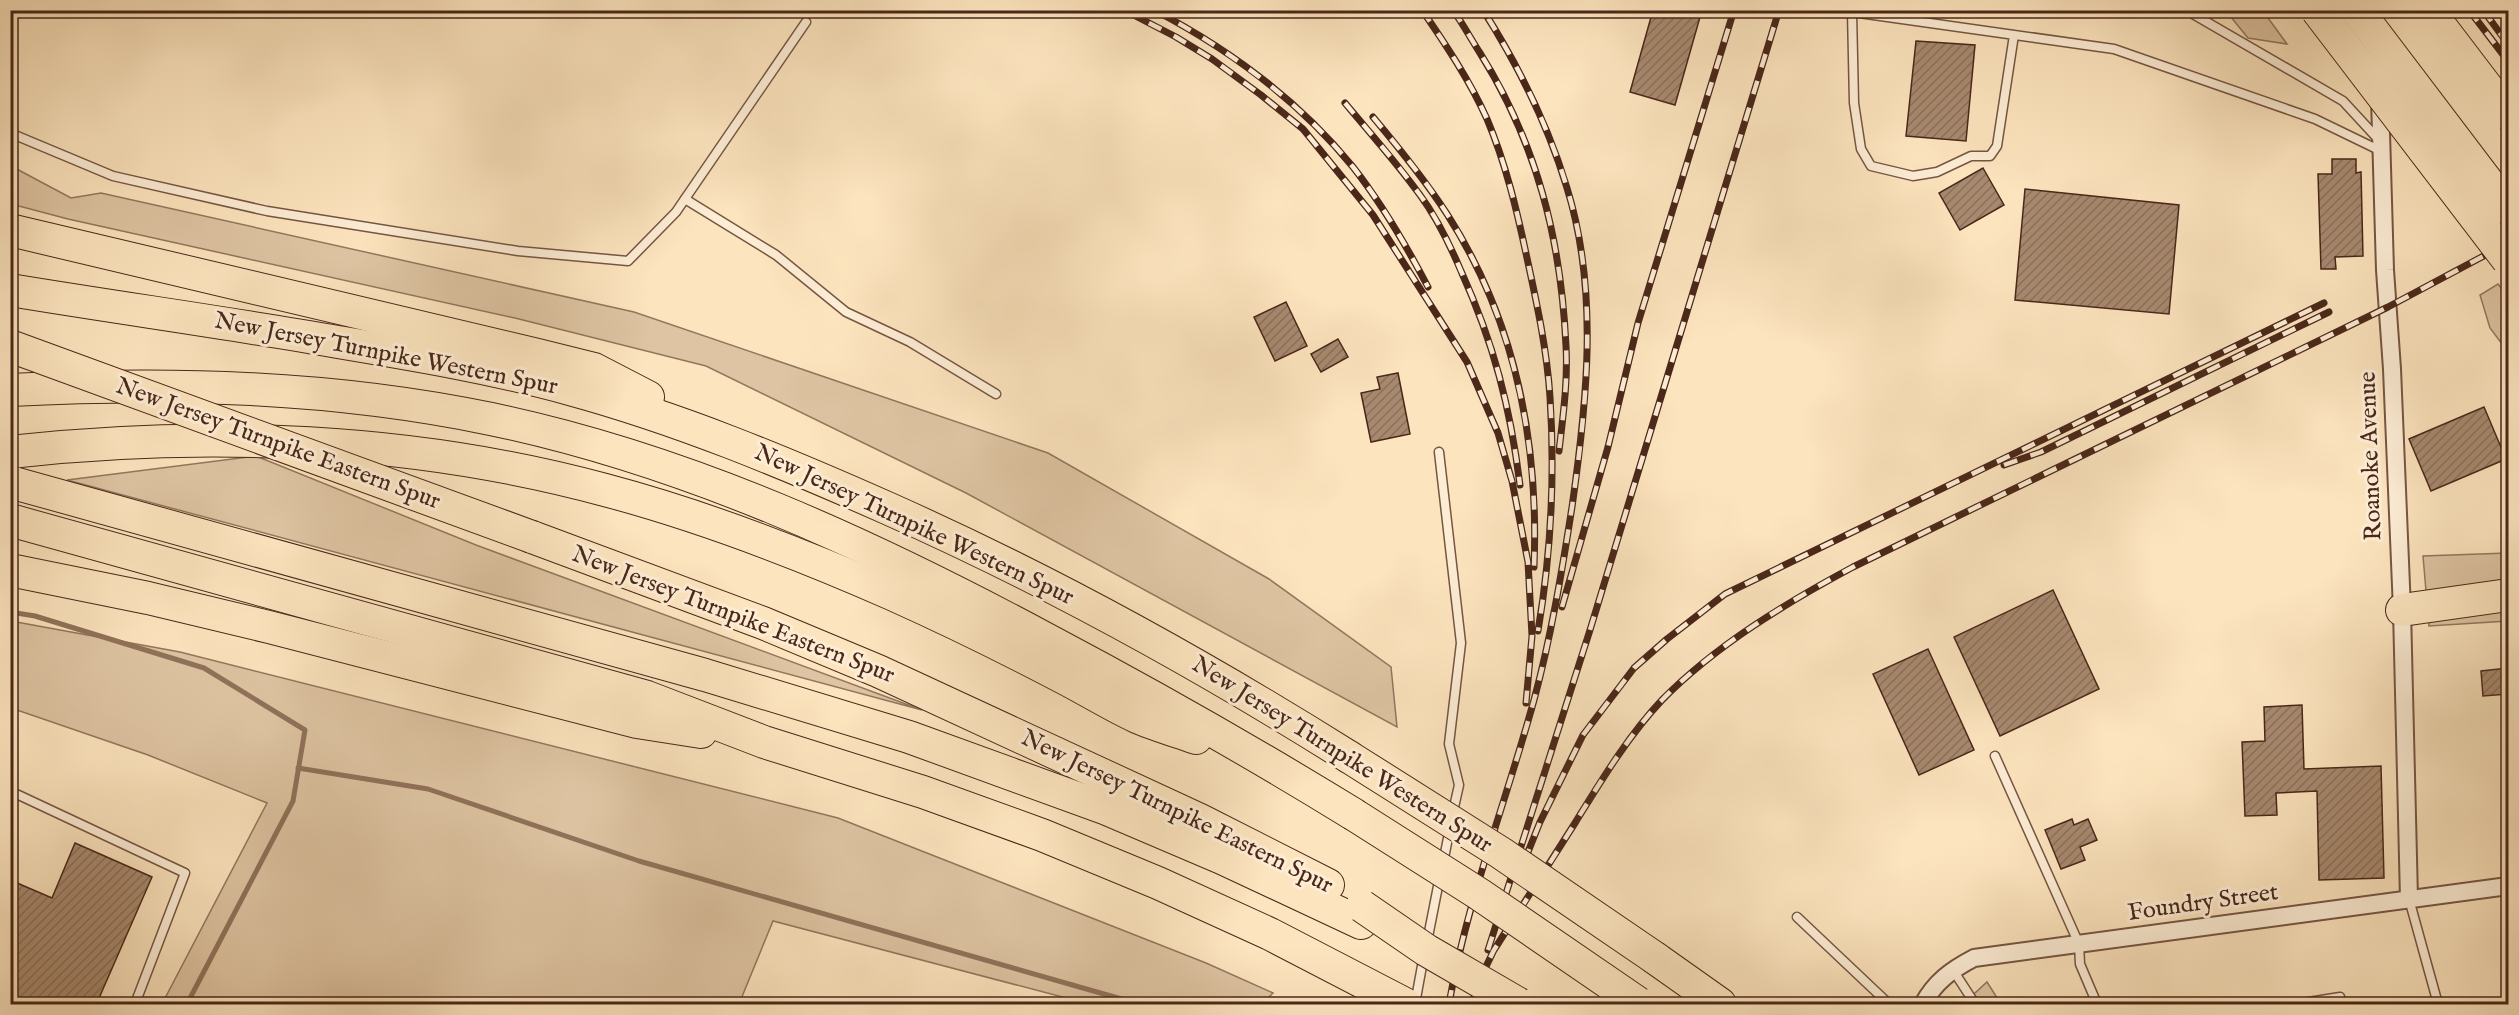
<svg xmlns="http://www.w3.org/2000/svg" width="2519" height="1015" font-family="'IM FELL English',serif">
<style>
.green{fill:#dec4a2;stroke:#94765e;stroke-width:1.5}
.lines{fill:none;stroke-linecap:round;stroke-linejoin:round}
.stream{stroke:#90725a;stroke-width:5}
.building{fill:url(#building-hatch);stroke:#4a2719;stroke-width:1.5}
.service-casing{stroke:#765642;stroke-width:11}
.minor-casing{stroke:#765642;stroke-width:20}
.motorway-casing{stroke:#4a2719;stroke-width:34}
.service{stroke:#fdedd5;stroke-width:8}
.minor{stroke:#fdedd5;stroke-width:16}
.motorway{stroke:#fce4be;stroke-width:32}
.rail-casing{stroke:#4a2719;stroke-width:7}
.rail{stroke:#fdedd5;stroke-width:4.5;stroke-dasharray:14;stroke-linecap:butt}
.motorway-bridge-casing{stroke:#4a2719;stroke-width:34;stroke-linecap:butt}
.motorway-bridge{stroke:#fce4be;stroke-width:32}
.labels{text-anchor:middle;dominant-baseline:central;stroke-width:6;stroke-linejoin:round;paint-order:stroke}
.street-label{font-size:24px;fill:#4a2719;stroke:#fdedd5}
</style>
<defs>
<pattern id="building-hatch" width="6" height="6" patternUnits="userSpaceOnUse" patternTransform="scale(1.5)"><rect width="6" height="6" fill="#a7896f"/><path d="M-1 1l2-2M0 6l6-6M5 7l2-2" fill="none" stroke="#8a705a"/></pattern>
</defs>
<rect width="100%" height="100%" fill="#fce4be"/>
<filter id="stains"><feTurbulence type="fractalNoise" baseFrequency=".00333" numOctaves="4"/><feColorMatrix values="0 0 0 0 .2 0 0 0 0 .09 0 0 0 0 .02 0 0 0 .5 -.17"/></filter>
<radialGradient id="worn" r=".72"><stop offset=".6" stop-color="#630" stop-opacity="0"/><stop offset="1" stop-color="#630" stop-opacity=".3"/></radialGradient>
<g class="green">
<path d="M2226,11h37l24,33 -39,-6z"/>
<path d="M11,166l60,32 30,-5 533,119 414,141 221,126 122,88 6,60 -431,-234 -260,-127 -187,-47 -451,-100 -57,-15z"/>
<path d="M2498,284l10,13v55l-18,-24 -10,-33z"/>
<path d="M256,456l220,89 446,165 -855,-230z"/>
<path d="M2508,553v68l-79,5 -6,-70z"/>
<path d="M11,621l169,31 658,166 368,145 67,30 -11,11h-173l-316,-83 -34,83h-577l105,-201 -119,-48 -137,-47z"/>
<path d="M1987,982l14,22h-38z"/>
</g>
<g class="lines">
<g class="stream">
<path d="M10,612l25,4 169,52 101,62 -12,71 -106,203"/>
<path d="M298,768l130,21 211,72 500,143"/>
</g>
</g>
<g class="building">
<path d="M1653,10h49l-27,95 -45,-13z"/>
<path d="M1916,41l59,4 -9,96 -60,-5z"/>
<path d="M2332,159h24v14l5,-1 2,84 -28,1 1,12h-15l-3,-95h14z"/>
<path d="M1983,168l21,37 -44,25 -21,-37z"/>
<path d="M2025,189l154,16 -10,109 -154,-14z"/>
<path d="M1286,302l21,44 -32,15 -21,-44z"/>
<path d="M1338,339l10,18 -27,15 -10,-18z"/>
<path d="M1398,373l12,61 -39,8 -10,-49 19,-4 -3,-12z"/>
<path d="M2484,407l22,52 -75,32 -22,-52z"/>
<path d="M2053,590l46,99 -99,47 -46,-99z"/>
<path d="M1928,649l46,101 -55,25 -46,-101z"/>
<path d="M2508,668v26l-25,2 -2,-25z"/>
<path d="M2302,705l2,64 77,-3 3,112 -65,2 -2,-89 -41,2 1,22 -32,1 -3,-74 23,-1 -1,-34z"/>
<path d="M2072,819l2,6 14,-6 9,21 -17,7 5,13 -24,9 -16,-39z"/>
<path d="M75,843l77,34 -56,128h-86v-125l42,18z"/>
</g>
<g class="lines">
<g class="service-casing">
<g id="service">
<path d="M2186,10l157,91 36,39"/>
<path d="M2014,35l-17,111 -7,10h-19l-34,16 -24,4 -42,-10 -10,-17 -7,-46 -2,-91 262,37 201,70 66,32"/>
<path d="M10,133l103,43 154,35 251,40 110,10 48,-49 130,-190"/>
<path d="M685,199l91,56 70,57 64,30 86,52"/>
<path d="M1439,452l22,191 -12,101 10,41 -7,31"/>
<path d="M1995,756l84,188 1,20 17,40"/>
<path d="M10,791l175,82 -50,131"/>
<path d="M1443,863l7,-35"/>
<path d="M2409,899l29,105"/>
<path d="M1797,917l92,87"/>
<path d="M1427,942l13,-66"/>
<path d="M1953,970l22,34"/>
<path d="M1415,1004l9,-49"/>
<path d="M2296,1004l44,-7 1,7"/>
</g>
</g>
<g class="minor-casing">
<g id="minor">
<path d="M2380,98l5,172 7,99 10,241 7,289"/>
<path d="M1923,1004c12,-22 28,-34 51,-46l534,-72"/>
</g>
</g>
<g class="motorway-casing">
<g id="motorway">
<path d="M2389,10l119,156"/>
<path d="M2428,10l80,105"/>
<path d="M10,230l528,125 56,14 54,28"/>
<path d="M10,290c109,18 219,33 328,52 78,13 156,26 232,47 110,30 213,73 317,119 160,71 314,156 462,249"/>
<path d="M10,390c162,-8 322,-4 481,29 196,41 380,126 555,220 104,55 206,113 307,175"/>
<path d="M10,452c197,-22 403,-14 595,38 98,26 194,63 287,104 58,26 117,55 174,85 23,12 47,27 71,38 19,8 39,14 59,21"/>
<path d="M10,482l695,193 204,62 198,72 115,49 139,65"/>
<path d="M10,520l637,177 117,45 159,50 119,43 116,48 112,51 135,70"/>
<path d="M532,537l231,86 115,48 322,149 128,65"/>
<path d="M10,570l138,28 121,29 368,95 64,10"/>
<path d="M2402,610l106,-15"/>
<path d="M1655,958l65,46"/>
</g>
</g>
<use href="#service" class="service"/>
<use href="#minor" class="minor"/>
<use href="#motorway" class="motorway"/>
<g class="rail-casing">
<g id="rail">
<path d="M1124,10l52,27 36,22 49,36 42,34 70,86 94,147 31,71 14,48 16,81 4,74 -6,67"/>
<path d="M1154,10c75,39 146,92 199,157 29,37 53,78 75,120"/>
<path d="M1422,10c24,35 48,71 65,109 19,45 30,92 40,139 10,46 20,92 23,139 5,78 1,157 -12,234"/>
<path d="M1453,10c10,14 18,29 27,43 57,91 81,186 86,293 2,35 -3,70 -7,105"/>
<path d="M2469,10l39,51"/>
<path d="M2483,10l25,34"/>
<path d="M1345,103c25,30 52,60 75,92 17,23 30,50 41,76 33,73 49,135 59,214"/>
<path d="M1373,117c26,31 52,63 74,97 68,106 92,229 87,353"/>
<path d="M2004,465l37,-13 288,-140"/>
<path d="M1562,607l46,-160 30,-124 96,-313"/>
<path d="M1524,862l16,-40 43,-87 51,-67 33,-29 58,-45 599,-291"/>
<path d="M1488,950l102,-320 189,-620"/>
<path d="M1478,983l16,-33c27,-42 54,-84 81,-127 26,-42 53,-87 87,-123 54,-55 124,-97 191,-133l535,-260 120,-64"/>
<path d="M1449,1004c18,-104 57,-202 85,-304 17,-63 28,-129 38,-193 15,-105 27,-216 -5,-319 -19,-63 -49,-123 -84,-178"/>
<path d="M1472,1004l8,-28"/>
</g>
</g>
<use href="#rail" class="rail"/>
<g class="motorway-bridge-casing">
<g id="motorway-bridge">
<path d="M2317,10l191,250"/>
<path d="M2357,10l151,199"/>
<path d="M10,346l522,191"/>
<path d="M1349,757l152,96 154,105"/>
<path d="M1353,814l126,80 159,109"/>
<path d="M1362,906l64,44 93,54"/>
</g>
</g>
<use href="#motorway-bridge" class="motorway-bridge"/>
</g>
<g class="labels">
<g class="street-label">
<text transform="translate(386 354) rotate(11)">New Jersey Turnpike Western Spur</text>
<text transform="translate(278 444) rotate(20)">New Jersey Turnpike Eastern Spur</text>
<text transform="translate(2371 456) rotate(-92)">Roanoke Avenue</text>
<text transform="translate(914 525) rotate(25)">New Jersey Turnpike Western Spur</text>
<text transform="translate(733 615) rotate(21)">New Jersey Turnpike Eastern Spur</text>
<text transform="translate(1342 755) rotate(32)">New Jersey Turnpike Western Spur</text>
<text transform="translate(1177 812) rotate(26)">New Jersey Turnpike Eastern Spur</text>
<text transform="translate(2203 903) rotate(-8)">Foundry Street</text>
</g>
</g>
<rect width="2519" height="1015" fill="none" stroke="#fce4be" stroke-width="36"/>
<rect x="12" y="12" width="2495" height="991" fill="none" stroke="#4a2719" stroke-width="3"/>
<rect x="18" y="18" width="2483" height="979" fill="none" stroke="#4a2719" stroke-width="1.5"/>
<rect width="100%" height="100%" filter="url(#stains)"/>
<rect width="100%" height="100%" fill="url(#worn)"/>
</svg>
